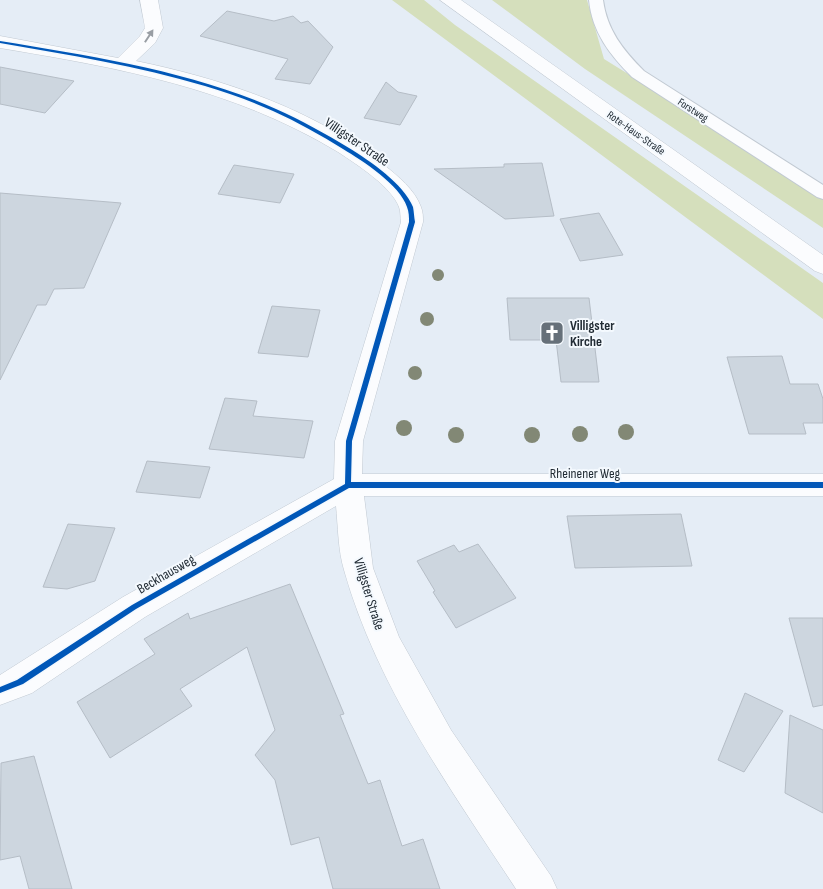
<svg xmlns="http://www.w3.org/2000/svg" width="823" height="889" font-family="'Sofia Sans Condensed',sans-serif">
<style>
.green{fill:#d5dfbc}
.building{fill:#cdd6df;stroke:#b5bdc6}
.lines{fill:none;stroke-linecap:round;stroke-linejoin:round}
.service-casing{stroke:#c1c9d2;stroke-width:2}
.minor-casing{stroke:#c1c9d2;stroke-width:1}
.secondary-casing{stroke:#c1c9d2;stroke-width:1}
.service{fill:#fbfcfe;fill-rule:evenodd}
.minor{fill:#fbfcfe;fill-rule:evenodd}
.secondary{fill:#fbfcfe;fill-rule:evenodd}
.cycleway-casing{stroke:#f4f9fe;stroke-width:3}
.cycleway{fill:#0057b8;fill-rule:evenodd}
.tree{fill:#828875}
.oneway{fill:#999ea4}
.labels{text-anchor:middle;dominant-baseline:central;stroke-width:4;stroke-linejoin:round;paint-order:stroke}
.far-street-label{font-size:11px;fill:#222c35;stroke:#f4f9fe}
.street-label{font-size:14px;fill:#222c35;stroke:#f4f9fe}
.poi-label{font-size:14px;font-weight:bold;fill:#222c35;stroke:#f4f9fe;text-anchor:start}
</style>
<rect width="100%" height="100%" fill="#e5edf6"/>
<g class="green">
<path d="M392,0h32l31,25 368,258v36z"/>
<path d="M492,0h95l17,59 219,136v33l-238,-159z"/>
</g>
<g class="building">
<path d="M227,11l47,10 19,-5 8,7 7,-2 25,26 -23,37 -35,-5 13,-20 -88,-23z"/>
<path d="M0,67l74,14 -29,32 -45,-9z"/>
<path d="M386,82l12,10 19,4 -17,29 -36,-7z"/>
<path d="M542,163l12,53 -49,3 -71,-50 70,-2v-3z"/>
<path d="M234,165l60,9 -14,29 -62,-9z"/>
<path d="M0,193l121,10 -37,85 -30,1 -8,16h-9l-37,75z"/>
<path d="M599,213l24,42 -43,6 -20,-42z"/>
<path d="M507,298h82l10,84h-38l-5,-42h-46z"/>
<path d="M272,306l48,4 -12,47 -50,-4z"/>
<path d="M782,356l8,28h28l5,15v24h-20l3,11h-57l-22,-77z"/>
<path d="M225,398l32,3 -4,15 60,5 -9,37 -95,-9z"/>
<path d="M147,461l63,6 -10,31 -64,-6z"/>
<path d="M681,514l11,52 -117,2 -8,-52z"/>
<path d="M68,524l47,4 -20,53 -28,8 -24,-2z"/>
<path d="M478,544l38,54 -60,30 -23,-36 2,-1 -18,-30 37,-16 5,7z"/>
<path d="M290,584l54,130 -4,1 28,69 12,-4 22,66 21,-7 17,50h-107l-14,-52 -28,8 -16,-65 -20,-25 20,-25 -28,-83 -67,42 12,17 -82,52 -33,-56 78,-48 -11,-15 44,-26 2,6z"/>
<path d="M789,618h34v87l-10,2z"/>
<path d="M745,693l38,18 -39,61 -26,-12z"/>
<path d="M790,715l33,15v83l-38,-20z"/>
<path d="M34,756l38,133h-43l-9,-33 -20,4 1,-97z"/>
</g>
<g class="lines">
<g class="service-casing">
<path id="service" d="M589,0h14c4,30 20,50 41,71l179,114v14l-6,-2 -185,-120c-22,-22 -40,-45 -43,-77z"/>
</g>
<g class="minor-casing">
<path id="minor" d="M140,0h18l5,28 -8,15 -19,18c87,18 178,48 248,104 14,11 31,25 37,42 2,5 2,10 2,15l-60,219 -1,33h461v22h-459l9,72 26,69 52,93 100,146 6,13h-41c-66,-101 -139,-202 -172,-319 -6,-20 -6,-44 -8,-64l-191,111 -113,76 -32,12v-30l123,-78 211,-118 1,-38 66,-219c-1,-5 0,-10 -2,-15 -8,-21 -43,-43 -61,-55 -106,-64 -218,-84 -338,-104v-12l118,22 22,-22 5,-8z"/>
</g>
<g class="secondary-casing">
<path id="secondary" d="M440,0h21l362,255v19l-8,-3z"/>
</g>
<use href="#service" class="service"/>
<use href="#minor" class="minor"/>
<use href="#secondary" class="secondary"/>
<g class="cycleway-casing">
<path id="cycleway" d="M0,41c91,15 191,30 276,68 25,11 50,25 73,39 21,13 55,36 64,59 1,5 1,10 2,15l-63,219 -1,41h472v6h-474l-213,121 -113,75 -23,9v-6l17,-7 115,-75 213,-121 1,-43 63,-219c0,-5 0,-10 -2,-15 -7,-22 -44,-46 -64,-58 -22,-14 -46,-27 -70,-38 -22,-10 -45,-18 -68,-25 -67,-20 -136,-31 -205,-43z"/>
</g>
<use href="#cycleway" class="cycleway"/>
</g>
<g class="tree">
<circle cx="438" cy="275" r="6"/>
<circle cx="427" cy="319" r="7"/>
<circle cx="415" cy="373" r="7"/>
<circle cx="404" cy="428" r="8"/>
<circle cx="626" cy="432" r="8"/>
<circle cx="580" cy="434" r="8"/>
<circle cx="456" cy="435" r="8"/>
<circle cx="532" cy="435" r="8"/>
</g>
<defs><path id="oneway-solid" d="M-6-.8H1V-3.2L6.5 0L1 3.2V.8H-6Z" transform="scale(1.25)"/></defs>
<use class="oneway" href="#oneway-solid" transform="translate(149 36) rotate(-57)"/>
<defs>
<g id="church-square" transform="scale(1.25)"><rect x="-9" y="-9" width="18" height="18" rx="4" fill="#667079" stroke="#f4f9fe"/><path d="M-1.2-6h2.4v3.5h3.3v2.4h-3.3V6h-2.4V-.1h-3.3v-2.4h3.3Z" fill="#fff"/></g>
</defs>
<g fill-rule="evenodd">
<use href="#church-square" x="552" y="333"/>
</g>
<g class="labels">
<g class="far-street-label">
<text transform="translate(693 110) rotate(33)">Forstweg</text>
<text transform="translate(636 133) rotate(35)">Rote-Haus-Straße</text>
</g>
<g class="street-label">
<text transform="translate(357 142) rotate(34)">Villigster Straße</text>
<text x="585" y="473">Rheinener Weg</text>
<text transform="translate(166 574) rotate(-30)">Beckhausweg</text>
<text transform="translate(369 594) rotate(73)">Villigster Straße</text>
</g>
<g class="poi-label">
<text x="570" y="325">Villigster<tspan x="570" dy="16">Kirche</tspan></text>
</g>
</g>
</svg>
